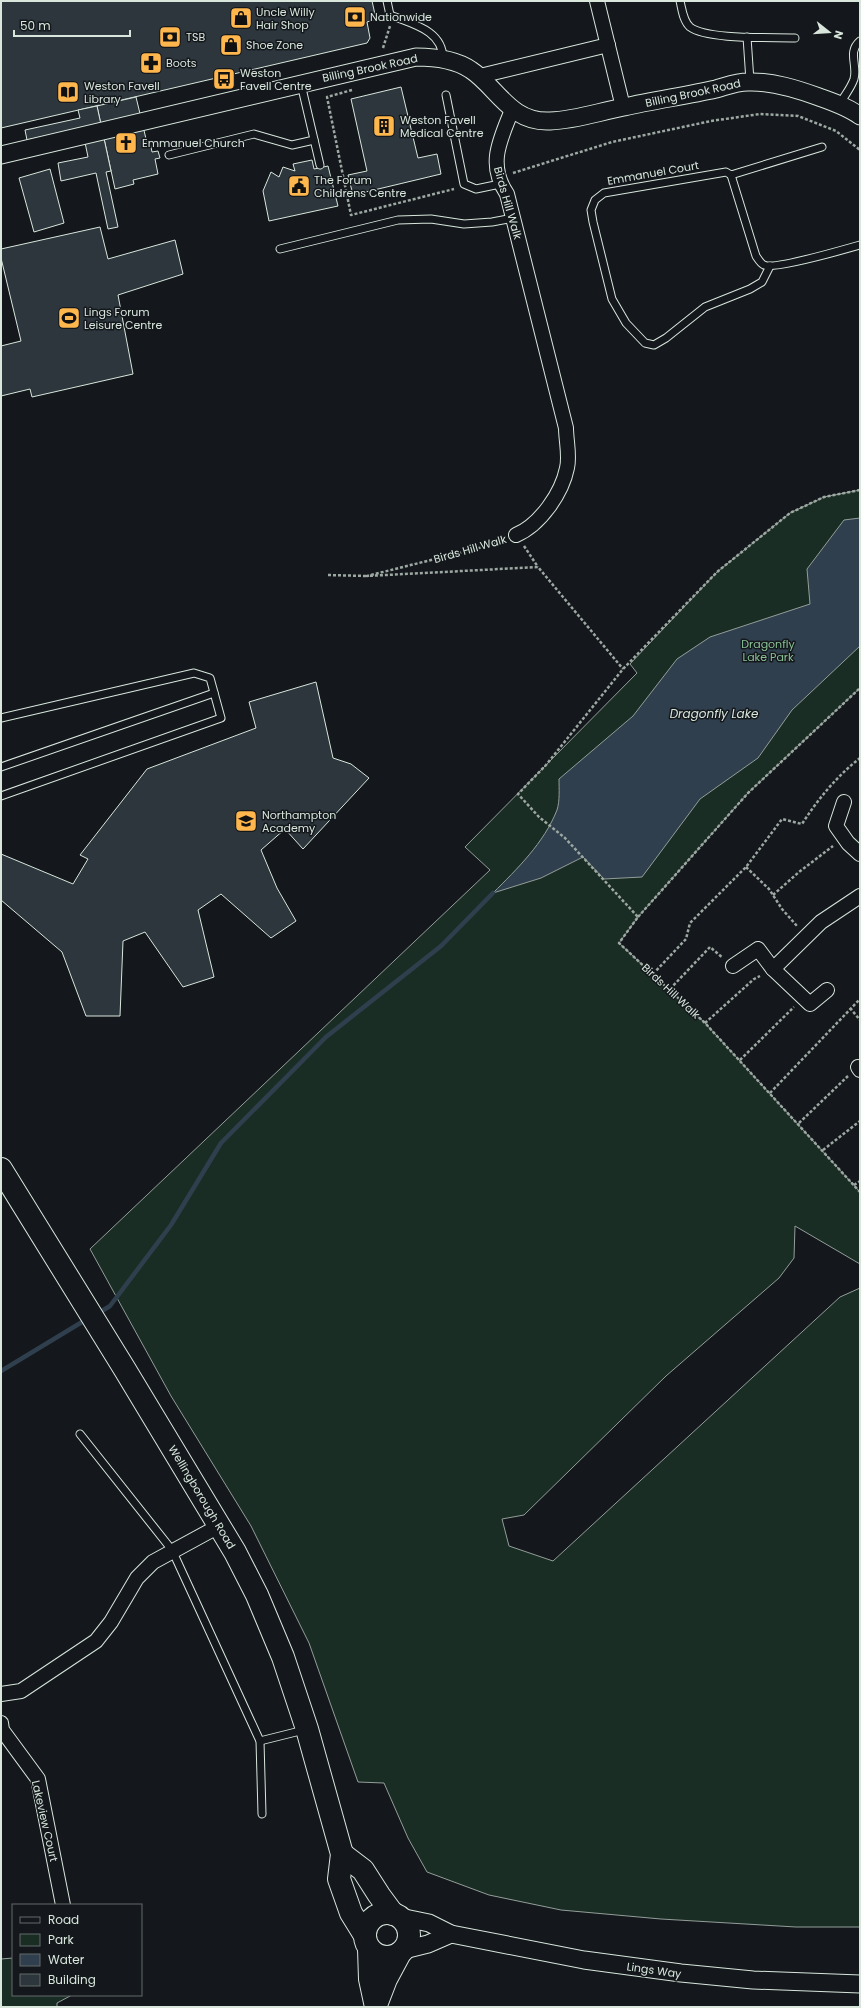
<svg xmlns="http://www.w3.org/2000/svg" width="861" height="2008" font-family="Poppins,sans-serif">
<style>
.green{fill:#1a2d24;stroke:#939e99}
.water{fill:#2f3f4d;stroke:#939e99}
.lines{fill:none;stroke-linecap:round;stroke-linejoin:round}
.stream{stroke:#2f3f4d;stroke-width:4.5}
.building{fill:#2c363c;stroke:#d8e6dc}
.service-casing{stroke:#d8e6dc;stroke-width:9}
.minor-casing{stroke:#d8e6dc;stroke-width:16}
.tertiary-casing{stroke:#d8e6dc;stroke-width:19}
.primary-casing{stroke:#d8e6dc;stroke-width:24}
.path{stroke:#9da8a2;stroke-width:2.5;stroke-dasharray:3 2;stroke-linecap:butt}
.service{stroke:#14181c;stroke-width:7}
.minor{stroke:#14181c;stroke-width:14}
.tertiary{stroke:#14181c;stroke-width:17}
.primary{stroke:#14181c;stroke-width:22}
.labels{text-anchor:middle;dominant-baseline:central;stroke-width:3;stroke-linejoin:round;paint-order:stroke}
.poi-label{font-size:11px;fill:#d8e6dc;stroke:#14181c;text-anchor:start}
.street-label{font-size:11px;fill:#d8e6dc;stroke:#14181c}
.park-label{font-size:11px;fill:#8ac095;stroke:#14181c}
.water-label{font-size:12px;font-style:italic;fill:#d8e6dc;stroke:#14181c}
</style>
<rect width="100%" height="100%" fill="#14181c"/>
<g class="green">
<path d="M860,490v198l-112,105 -110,124 -19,26 86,80 155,169v72l-65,-38 -1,32 -15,20 -113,98 -142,139 -22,4 7,27 44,15 287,-264 20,-9v639h-64l-135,-8 -100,-9 -72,-15 -62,-23 -19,-34 -24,-55 -26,-1 -49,-139 -58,-117 -80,-130 -81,-147 400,-379 -25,-23 172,-174 -7,-9 87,-92 73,-59 34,-16z"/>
<path d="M13,1958v37h59l-15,8v4h-56v-48z"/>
</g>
<path class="water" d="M860,518v128l-68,64 -34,48 -58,41 -58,78 -38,2 -21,-22 -42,21 -48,15c24,-24 51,-50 64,-83 3,-9 2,-22 2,-31l74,-63 44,-57 33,-22 100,-33 -3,-35 37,-49z"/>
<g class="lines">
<g class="stream">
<path d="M97,1314l13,-8 61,-81 50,-82 105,-106 115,-91 52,-53"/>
<path d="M1,1371l86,-52"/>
</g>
</g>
<g class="building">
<path d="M1,1h371l4,18 -9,3 3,16 -3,5 -366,85z"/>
<path d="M401,87l17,71 19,-4 4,20 -88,21 -5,-20 19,-4 -16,-72z"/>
<path d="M136,97l11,46 3,-1 2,10 6,-1 2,7 -5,1 3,15 -25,6 1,4 -19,5 -18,-83z"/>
<path d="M97,106l14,65 -5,1 12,55 -10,2 -12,-56 -35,8 -3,-18 30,-6 -6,-29 -55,12 -2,-10 55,-12 -2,-8z"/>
<path d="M312,160l2,9 14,-3 10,40 -69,15 -6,-30 8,-19 8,5 4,-10 12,4 -2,-7z"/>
<path d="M50,169l14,54 -30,9 -15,-54z"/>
<path d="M100,227l8,32 67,-19 8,34 -65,21 15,79 -101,23 -2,-8 -29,7v-50l20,-5 -20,-83v-9z"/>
<path d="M316,682l17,76 18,6 18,14 -66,71 -18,-20 -24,21 16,38 19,33 -25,17 -50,-44 -23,16 16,67 -31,10 -38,-55 -22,9 -3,75h-34l-24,-64 -61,-52v-46l72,30 15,-25 -8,-4 67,-86 109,-41 -7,-26z"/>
</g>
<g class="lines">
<g class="service-casing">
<g id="service">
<path d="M387,1l3,14c22,9 53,15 53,44"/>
<path d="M680,1c2,8 3,20 10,26 17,13 82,10 105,11"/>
<path d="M747,37l3,44"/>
<path d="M301,84l19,81"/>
<path d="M446,95l18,89 12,5 24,-5"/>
<path d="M840,104c4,-8 11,-16 14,-25 4,-14 -7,-27 6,-38"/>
<path d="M169,155l85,-21 38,11 22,-5"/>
<path d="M731,175l25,81c2,3 5,8 8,9 9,5 82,-16 96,-20"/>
<path d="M280,249l118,-29 33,-1 33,5 28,-2 21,-4"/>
<path d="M770,266l-8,16 -12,7 -45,18 -39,31 -12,7 -9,-2 -19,-20 -14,-24 -19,-77 -2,-12 4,-10 9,-7 122,-21 5,3 91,-28"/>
<path d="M1,718l193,-45 16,5 11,40 -220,78"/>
<path d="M1,767l213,-74"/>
<path d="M80,1434l92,116 88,191 2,73"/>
<path d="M260,1741l44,-11"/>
</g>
</g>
<g class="minor-casing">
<g id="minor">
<path d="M597,1l26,106"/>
<path d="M480,76l128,-31"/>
<path d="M512,110c-12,30 -25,54 -5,84l59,234c0,12 4,28 1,40 -5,25 -27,57 -51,67"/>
<path d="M844,802l-8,24 12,17 12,11"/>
<path d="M733,966l25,-17 15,20 37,35 17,-14"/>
<path d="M773,969l48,-47 39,-26"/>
<path d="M858,1067l2,3"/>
<path d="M1,1694l20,-3 75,-50 15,-19 26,-44 16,-16 66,-36"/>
<path d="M1,1723l1,7 36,49 25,126"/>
</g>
</g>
<g class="tertiary-casing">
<g id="tertiary">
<path d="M1,155l415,-98c19,0 39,2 55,13 26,17 39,53 79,51 26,-1 48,-9 74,-14 30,-7 61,-11 92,-18 11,-3 20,-7 32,-7 24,-1 49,7 71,15 14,5 29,10 41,19"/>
<path d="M400,1917l29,6 22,11 133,26 97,13 72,7 107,4"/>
<path d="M404,1950l24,-6 23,-10"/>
</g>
</g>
<g class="primary-casing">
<g id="primary">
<path d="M1,1169l123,199 111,184 22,43 26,62 24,72 35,125 -3,25 12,34 13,21"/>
<path d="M342,1854l21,16 16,25 14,19"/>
<circle cx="387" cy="1935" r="22"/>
<path d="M369,1949l1,30 6,28"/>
<path d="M376,2005l10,-26 14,-26"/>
</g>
</g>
<g class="path">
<path d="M383,48l7,-22"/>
<path d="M352,90l-25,7 24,118 103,-26"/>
<path d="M513,173l99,-31 99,-21 49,-7 38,2 38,15 24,19"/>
<path d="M860,490l-36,7 -34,16 -73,59 -94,97 -77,96 -28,29 21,23 26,21 73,79 -19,26 86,80 155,169"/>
<path d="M504,539l-17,7 -120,30 171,-9 85,102"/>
<path d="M524,546l14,21"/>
<path d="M328,575l39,1"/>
<path d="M746,867l23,22 13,20 15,17"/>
<path d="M773,895l26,-23 34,-26"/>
<path d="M638,917l110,-124 112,-105"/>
<path d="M653,974l33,-35 4,-16 56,-56 36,-48 20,5c16,-25 35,-48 58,-66"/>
<path d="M670,989l40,-42 13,11"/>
<path d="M850,1008l10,12"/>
<path d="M705,1023l49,-44 6,-3"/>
<path d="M740,1060l54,-53"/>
<path d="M770,1093l90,-94"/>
<path d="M799,1123l49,-47"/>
<path d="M823,1150l37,-29"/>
<path d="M854,1185l6,-4"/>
</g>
<use href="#service" class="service"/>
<use href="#minor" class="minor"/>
<use href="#tertiary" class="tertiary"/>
<use href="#primary" class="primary"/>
</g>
<defs>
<g id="bank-square" transform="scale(1.15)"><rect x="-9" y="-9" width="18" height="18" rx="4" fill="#ffb74d" stroke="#14181c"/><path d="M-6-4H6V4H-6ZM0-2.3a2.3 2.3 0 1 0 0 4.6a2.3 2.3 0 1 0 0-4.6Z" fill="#111"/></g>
<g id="shop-square" transform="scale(1.15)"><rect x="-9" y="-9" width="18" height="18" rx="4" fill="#ffb74d" stroke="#14181c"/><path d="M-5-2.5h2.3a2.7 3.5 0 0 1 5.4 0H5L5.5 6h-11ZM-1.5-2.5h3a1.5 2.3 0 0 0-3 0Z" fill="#111"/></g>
<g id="pharmacy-square" transform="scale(1.15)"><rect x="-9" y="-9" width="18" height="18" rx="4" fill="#ffb74d" stroke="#14181c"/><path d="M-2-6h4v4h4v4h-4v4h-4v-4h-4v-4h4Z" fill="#111"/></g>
<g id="bus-square" transform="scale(1.15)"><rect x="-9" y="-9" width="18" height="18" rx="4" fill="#ffb74d" stroke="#14181c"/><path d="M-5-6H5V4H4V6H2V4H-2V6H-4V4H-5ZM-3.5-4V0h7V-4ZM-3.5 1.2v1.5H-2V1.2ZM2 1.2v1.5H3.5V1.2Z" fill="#111"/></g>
<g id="library-square" transform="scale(1.15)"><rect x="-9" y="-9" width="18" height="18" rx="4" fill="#ffb74d" stroke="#14181c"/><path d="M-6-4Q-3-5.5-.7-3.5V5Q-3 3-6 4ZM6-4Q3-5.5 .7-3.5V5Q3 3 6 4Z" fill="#111"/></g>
<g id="building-square" transform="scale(1.15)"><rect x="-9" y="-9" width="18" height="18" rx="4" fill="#ffb74d" stroke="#14181c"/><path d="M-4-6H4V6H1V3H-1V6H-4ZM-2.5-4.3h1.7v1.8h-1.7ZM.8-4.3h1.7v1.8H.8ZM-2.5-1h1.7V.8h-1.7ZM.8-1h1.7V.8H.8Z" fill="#111"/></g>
<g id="church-square" transform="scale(1.15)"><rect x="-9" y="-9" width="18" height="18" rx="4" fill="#ffb74d" stroke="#14181c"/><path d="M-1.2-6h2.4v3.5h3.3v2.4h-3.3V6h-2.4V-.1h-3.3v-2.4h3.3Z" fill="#111"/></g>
<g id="civic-square" transform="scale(1.15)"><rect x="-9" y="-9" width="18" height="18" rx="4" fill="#ffb74d" stroke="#14181c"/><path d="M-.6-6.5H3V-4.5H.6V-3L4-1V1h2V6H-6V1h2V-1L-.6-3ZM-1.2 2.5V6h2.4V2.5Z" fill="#111"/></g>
<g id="stadium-square" transform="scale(1.15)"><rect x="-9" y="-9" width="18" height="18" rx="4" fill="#ffb74d" stroke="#14181c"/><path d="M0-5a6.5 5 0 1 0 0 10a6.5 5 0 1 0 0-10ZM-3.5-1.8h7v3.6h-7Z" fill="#111"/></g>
<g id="school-square" transform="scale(1.15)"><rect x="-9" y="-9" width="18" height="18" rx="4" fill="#ffb74d" stroke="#14181c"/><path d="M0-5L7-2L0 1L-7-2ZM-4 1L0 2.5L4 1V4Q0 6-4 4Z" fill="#111"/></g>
</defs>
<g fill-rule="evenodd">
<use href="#bank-square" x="355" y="17"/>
<use href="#shop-square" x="241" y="18"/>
<use href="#bank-square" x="170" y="37"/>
<use href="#shop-square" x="231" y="45"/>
<use href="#pharmacy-square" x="151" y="63"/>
<use href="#bus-square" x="224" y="79"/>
<use href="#library-square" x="68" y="92"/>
<use href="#building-square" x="384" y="126"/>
<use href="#church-square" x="126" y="143"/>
<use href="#civic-square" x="299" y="186"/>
<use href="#stadium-square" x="69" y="318"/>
<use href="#school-square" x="246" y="821"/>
</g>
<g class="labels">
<g class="poi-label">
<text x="256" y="12">Uncle Willy<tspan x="256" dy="13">Hair Shop</tspan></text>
<text x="370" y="17">Nationwide</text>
<text x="186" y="37">TSB</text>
<text x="246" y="45">Shoe Zone</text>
<text x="166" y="63">Boots</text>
<text x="240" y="73">Weston<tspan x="240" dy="13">Favell Centre</tspan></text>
<text x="84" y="86">Weston Favell<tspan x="84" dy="13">Library</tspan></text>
<text x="400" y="120">Weston Favell<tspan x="400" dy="13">Medical Centre</tspan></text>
<text x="142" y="143">Emmanuel Church</text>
<text x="314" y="180">The Forum<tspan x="314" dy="13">Childrens Centre</tspan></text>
<text x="84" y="312">Lings Forum<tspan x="84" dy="13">Leisure Centre</tspan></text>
<text x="262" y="815">Northampton<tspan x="262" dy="13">Academy</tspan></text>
</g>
<g class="street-label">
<text transform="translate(370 68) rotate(-12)">Billing Brook Road</text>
<text transform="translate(693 93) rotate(-12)">Billing Brook Road</text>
<text transform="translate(653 173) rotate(-10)">Emmanuel Court</text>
<text transform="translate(508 203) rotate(74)">Birds Hill Walk</text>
<text transform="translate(470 549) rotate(-16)">Birds Hill Walk</text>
<text transform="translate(671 991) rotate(43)">Birds Hill Walk</text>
<text transform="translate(202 1497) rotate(59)">Wellingborough Road</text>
<text transform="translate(45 1821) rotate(77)">Lakeview Court</text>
<text transform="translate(654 1970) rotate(8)">Lings Way</text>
</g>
<g class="park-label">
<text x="768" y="644">Dragonfly<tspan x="768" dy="13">Lake Park</tspan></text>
</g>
<g class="water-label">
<text x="714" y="713">Dragonfly Lake</text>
</g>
</g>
<rect width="861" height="2008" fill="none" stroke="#d8e6dc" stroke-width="4"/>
<rect x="12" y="1904" width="130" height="92" fill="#14181c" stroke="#626a69"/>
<rect x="20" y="1917" width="20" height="6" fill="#14181c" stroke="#626a69"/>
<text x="48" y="1924" font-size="12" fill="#d8e6dc">Road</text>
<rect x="20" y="1934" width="20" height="12" fill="#1a2d24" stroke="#626a69"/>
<text x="48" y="1944" font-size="12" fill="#d8e6dc">Park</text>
<rect x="20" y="1954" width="20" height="12" fill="#2f3f4d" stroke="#626a69"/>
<text x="48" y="1964" font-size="12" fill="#d8e6dc">Water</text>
<rect x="20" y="1974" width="20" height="12" fill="#2c363c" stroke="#626a69"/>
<text x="48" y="1984" font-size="12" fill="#d8e6dc">Building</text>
<g transform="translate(829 32) rotate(107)" stroke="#14181c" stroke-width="3" paint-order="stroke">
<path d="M0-3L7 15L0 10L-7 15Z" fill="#d8e6dc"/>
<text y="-6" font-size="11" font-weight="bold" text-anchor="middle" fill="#d8e6dc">N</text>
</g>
<path d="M14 30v6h116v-6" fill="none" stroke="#d8e6dc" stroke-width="2"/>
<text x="20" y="30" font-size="12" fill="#d8e6dc" stroke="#14181c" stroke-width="3" paint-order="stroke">50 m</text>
</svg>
